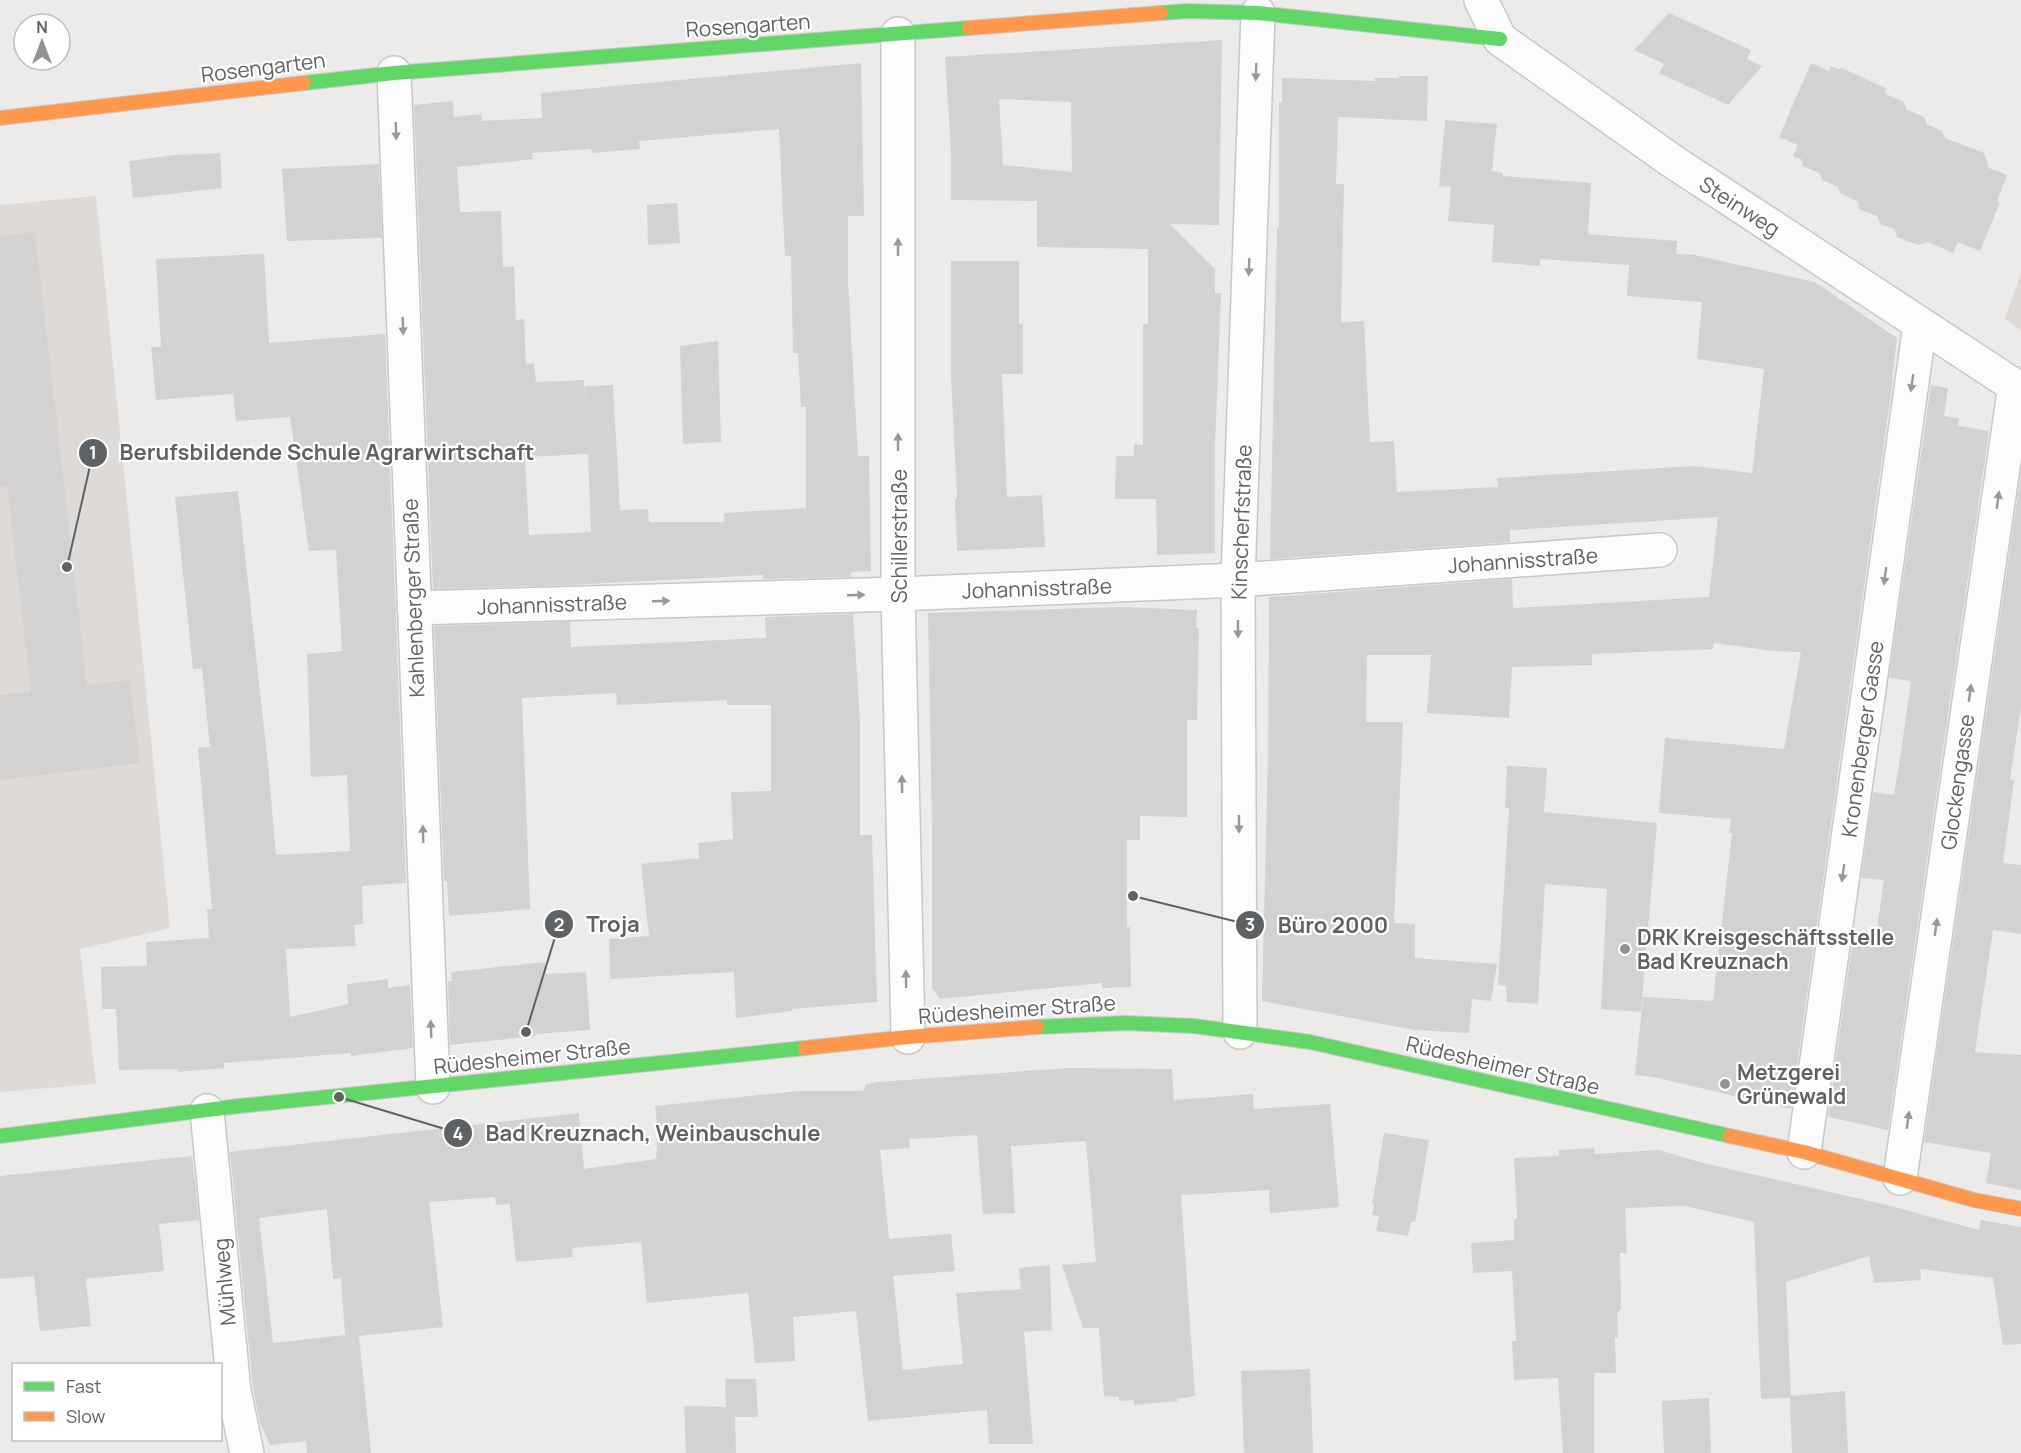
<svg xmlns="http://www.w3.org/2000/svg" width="2021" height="1453" font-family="Manrope,sans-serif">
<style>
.education{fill:#dddad8}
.building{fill:#d4d2d1;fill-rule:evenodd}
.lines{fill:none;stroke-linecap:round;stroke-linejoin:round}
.street-casing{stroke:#c8c8c8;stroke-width:36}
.fast-casing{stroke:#c7c8c8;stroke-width:16}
.slow-casing{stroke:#c7c8c8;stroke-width:16}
.street{stroke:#fcfcfc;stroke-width:33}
.fast{stroke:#63d668;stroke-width:14}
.slow{stroke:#ff974d;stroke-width:14}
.oneway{fill:#96989a}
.poi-dot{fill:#919293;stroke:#fff;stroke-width:2}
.labels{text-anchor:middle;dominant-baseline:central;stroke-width:4.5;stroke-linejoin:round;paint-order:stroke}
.street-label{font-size:21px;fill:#5f6265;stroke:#fff}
.poi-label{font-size:21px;font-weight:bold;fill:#5f6265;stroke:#fff;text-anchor:start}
.leader{fill:none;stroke:#5f6265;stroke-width:2}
.callout-dot{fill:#5f6265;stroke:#fff;stroke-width:2}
.mark-label{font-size:18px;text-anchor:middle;font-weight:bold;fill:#fff}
.callout-label{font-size:22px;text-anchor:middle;font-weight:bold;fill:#5f6265;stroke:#fff;stroke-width:4.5;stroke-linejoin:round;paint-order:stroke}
</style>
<rect width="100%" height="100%" fill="#edebe9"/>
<g class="education">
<path d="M96,196l74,732 -90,21 16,135 -96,8v-887z"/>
<path d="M2021,273v58l-16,-12z"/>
</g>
<g class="building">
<path d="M1669,13l82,37 -4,9 15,7 -34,39 -69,-32 5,-9 -30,-14z"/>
<path d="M1222,40l-3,185 -49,-1 45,45v24h6l-6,152v108l-58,2 -1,-56h-41l1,-43h18v-12l9,1v-121h5v-75l-111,-2v-46l-86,-1v-50l-6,-93zM999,99l72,3 1,70 -69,-7z"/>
<path d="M861,63l3,153h-16v65l10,175h11l2,115 -20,1v5l-88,2v-4l-195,10 -135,4 -19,-484 39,-4 1,16 27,-3 1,7 60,-3 -1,-25zM779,129l6,127h6l2,97h5l3,54h5v101l-82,5v9h-75l-1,-13 -28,1 -7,-125 -28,1 1,23 -2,-29 -48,2 -2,-19 -8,1 -2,-45 -8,1 -2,-54 -11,1 -2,-56 -41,1 -3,-45 76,-8 -1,-6 59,-4 1,4 48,-4 -1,-8zM588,454l3,78 -62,3 -4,-78z"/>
<path d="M1811,63l18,8 2,-5 7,3 4,-1 43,20 1,6 18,8 2,7 18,8 3,7 15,7 3,7 39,15 5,15 18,7 -10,26 3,1 -20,49 -22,-9 -5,11 -25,-11 -10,3 -21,-8 -2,-8 -15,-5 -3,-8 -18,-7 -1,-7 -18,-9 -2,-6 -16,-7 -3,-7 -16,-7 -2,-7 -8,-3 5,-11 -19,-8z"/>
<path d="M1399,76h29l-1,45 -89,-4 -2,67h8l-3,138 23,-1 6,121 24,-1 3,51 101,-5 -1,-9 198,-12 57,7 12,-104 -67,-10 5,-57 -75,-6 2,-31 -89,-6v7l-48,-4 2,-37 -46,-4 3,-34 -12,-1 6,-66 52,4 -5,47 11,2v3l88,7 -3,51 89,7 -1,13 19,1 120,27 82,56 -5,41h1l-102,730 -138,-32 -18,-2 8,-78 70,4 19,-168h-3l2,-14 -72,-6 6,-75 119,11 17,-97 -27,-1 -60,-8 -1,6 -121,5v11l-80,2 -3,51 -82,-5 4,-58h-64l-1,67h37l-9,201 21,1v34l82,6 -6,37 -19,-2 -3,34 -55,-3 -152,-29 6,-249 1,-155 243,-18 1,29 196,-11 9,-80 -208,13v12l-240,17 7,-331h2v-126h3v-24l93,3v-3h24z"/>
<path d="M220,153l2,35 -89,10 -4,-37 46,-6z"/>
<path d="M379,164l3,74 -95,3 -5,-72z"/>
<path d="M677,203l3,40 -32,2 -1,-40z"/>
<path d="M35,232l52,453 43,-5 10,83 -140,17v-85l31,-3 -24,-206 -7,1v-251z"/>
<path d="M264,254l5,89 116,-9 21,549 -44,3 1,38 -9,1 2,21 -70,3 4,68 58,-13 -1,-20 41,-5v9l22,-3 3,63 -62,8v-3l-127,10v5l-46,4v-3l-59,1 -3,-61h-14l-1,-42 46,-1 -1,-24 63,-4 -2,-29h5l-14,-161 12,-1 -8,-79 -9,1 -18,-172 63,-6 30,274 8,90 74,-4 -3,-76 -36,2 -4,-123 35,-3 -6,-101 -27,1 -19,-134 -54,4 -3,-27 -77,6 -5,-53h10l-5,-88z"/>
<path d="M951,261h68v63h4v50h-21l5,123 35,-2 3,52 -88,4 -2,-52h2l-6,-124z"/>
<path d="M718,341l3,101 -38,2 -3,-98z"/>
<path d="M1931,385l17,3 -4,28 15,2 -1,8 31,5 -101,699 -60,-13 25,-178 22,3 9,-62 -23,-2 12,-86 21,3 7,-43 10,-71 -22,-3z"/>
<path d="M2021,474v233l-11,72 4,1 -11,83 18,2v69l-28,-4 -18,122 46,3v135l-35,-7 5,-30 -67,-11z"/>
<path d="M1119,607l78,3 -1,18h3l-2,92h-10v97l-47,-1v24h-13v87h3l1,60 -29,1v-5l-162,16 -8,-11v-163l-4,-212z"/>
<path d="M853,614l7,106v115h12l5,167 -85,7v2l-56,7 -2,-46 -124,7 -1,-40 40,-3 -8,-72 58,-6 -1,-15 35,-4 -2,-47 40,-1v-86h-44v-5l-110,5 -1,-12 -94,5 8,211 -81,7 -2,-35h-3l-10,-255 136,-4 1,25 195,-9 -1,-21z"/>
<path d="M1507,766l40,2 -3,44 113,11 -16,189 -40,-3 6,-120 -62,-5 -7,120 -31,-2 -1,-16 -8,-1 11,-177h-4z"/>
<path d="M545,962l1,12 40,-2 4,58 -55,4v2l-85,9 -2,-64h4l-1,-9z"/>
<path d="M1068,1068l104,1 2,31 79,-6 1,15 76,-5 9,103 -69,6 -1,-23 -88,5 14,201 -18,3 1,2 -44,4v-5l-15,1v-4l-15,-1 -5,-68h-16l-21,-63 34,-3 -10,-121 -75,5 4,67 -32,1 -6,-79 -68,4 1,9 -30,2 9,89 62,-5 4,37 -62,5 10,94 60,-6 -7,-71 65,-4 -2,-21 31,-3 2,65 -28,2 9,112h-44l-2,-34 -119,11 -12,-110 -63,6 2,44 -40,2 -7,-70 -101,10 -6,-61 -69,6 1,9 -57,5 -6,-58 -14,1 -1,-8 -66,5 14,125 -84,9 12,117h-64l-1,-12 -36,4 -10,-22 -7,-35 -23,-236 349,-39 5,56 72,-10 2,-27 -3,-26 143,-15h65l3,-7 12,-2zM327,1209l6,70 8,-1 4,57 -72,8 -14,-125z"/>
<path d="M1384,1133l45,7 -14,82h-4l-3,14 -32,-5 3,-15 -7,-1 2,-10h-2z"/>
<path d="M1594,1148l1,6 64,-4 44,13 184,42 92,25 2,-10 40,7v117l-18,1 -10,-67 -73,-9 1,11 -47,3 -5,-27 -83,26 5,114 54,-5 3,62h-56l-2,-55 -29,1 -7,-177 -68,-16 -61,2 2,45h-7l1,56 -4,5 1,24h-3l1,35h-22v80h-31l-5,-75 -44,2 -2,-39h4l-4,-70 -39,2 -2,-30 43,-3v-21h3l-3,-61 45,-2v-6z"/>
<path d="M192,1156l7,64 -40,4 5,47 -78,8 5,47 -51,5 -6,-55 -34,3v-103z"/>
<path d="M1310,1369l3,84h-69l-3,-82z"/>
<path d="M725,1379h31l2,38h-23l1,36h-50l-2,-47 42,1z"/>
<path d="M1709,1398l2,55h-47l-2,-52z"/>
</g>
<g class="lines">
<g class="street-casing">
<g id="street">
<path d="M1481,0l19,39 172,122 349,229"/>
<path d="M898,34v560l10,443"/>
<path d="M394,73l39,1014"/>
<path d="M414,608l484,-14 340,-14 422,-30"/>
<path d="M1240,1032l-2,-452 20,-567"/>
<path d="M207,1111l27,280 13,62"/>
<path d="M1804,1152l116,-827"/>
<path d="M1900,1178l115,-793"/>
</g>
</g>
<g class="fast-casing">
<g id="fast">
<path d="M1161,13l26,-2 71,2 242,26"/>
<path d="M304,83l90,-10 575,-45"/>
<path d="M1037,1027l88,-4 69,3 116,16 420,94"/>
<path d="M0,1136l239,-30 566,-58"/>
</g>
</g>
<g class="slow-casing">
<g id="slow">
<path d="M969,28l192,-15"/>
<path d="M0,118l304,-35"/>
<path d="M805,1048l103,-11 129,-10"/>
<path d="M1730,1136l74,16 170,48 47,9"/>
</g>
</g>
<use href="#street" class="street"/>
<use href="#fast" class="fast"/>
<use href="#slow" class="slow"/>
</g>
<defs><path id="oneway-solid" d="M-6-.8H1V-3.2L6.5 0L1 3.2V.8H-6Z" transform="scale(1.5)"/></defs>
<g class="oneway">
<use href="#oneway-solid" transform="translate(1256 72) rotate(92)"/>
<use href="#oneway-solid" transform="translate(396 131) rotate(88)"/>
<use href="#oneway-solid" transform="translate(898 247) rotate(-90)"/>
<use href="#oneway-solid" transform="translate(1249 267) rotate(92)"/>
<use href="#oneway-solid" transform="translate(403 326) rotate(88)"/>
<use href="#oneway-solid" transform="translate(1912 383) rotate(98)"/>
<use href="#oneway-solid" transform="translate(898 442) rotate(-90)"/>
<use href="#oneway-solid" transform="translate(1998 500) rotate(-82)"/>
<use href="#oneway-solid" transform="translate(1885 576) rotate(98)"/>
<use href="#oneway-solid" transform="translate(856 595) rotate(-2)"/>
<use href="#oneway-solid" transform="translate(661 601) rotate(-2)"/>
<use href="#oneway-solid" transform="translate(1238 629) rotate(90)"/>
<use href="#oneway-solid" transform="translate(1970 693) rotate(-82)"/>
<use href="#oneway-solid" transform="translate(902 784) rotate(-91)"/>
<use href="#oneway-solid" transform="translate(1239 824) rotate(90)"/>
<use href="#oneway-solid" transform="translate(423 834) rotate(-92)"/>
<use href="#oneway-solid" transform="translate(1843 873) rotate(98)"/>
<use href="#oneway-solid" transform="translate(1936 927) rotate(-82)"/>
<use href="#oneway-solid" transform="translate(906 979) rotate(-91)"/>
<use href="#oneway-solid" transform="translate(431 1029) rotate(-92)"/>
<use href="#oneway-solid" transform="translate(1908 1120) rotate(-82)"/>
</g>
<g class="poi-dot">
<circle cx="1625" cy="949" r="6"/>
<circle cx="1725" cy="1084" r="6"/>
</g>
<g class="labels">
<g class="street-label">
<text transform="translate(748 25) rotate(-4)">Rosengarten</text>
<text transform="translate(263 67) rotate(-7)">Rosengarten</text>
<text transform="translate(1740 206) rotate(33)">Steinweg</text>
<text transform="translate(1241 522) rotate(-88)">Kinscherfstraße</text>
<text transform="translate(899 536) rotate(-90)">Schillerstraße</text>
<text transform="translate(1523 560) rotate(-4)">Johannisstraße</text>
<text transform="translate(1037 588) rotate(-2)">Johannisstraße</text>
<text transform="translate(413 598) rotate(-92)">Kahlenberger Straße</text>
<text transform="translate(552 604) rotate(-2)">Johannisstraße</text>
<text transform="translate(1862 739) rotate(-82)">Kronenberger Gasse</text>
<text transform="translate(1957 782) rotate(-82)">Glockengasse</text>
<text transform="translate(1017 1009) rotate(-4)">Rüdesheimer Straße</text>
<text transform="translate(532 1056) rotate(-6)">Rüdesheimer Straße</text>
<text transform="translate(1503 1065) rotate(13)">Rüdesheimer Straße</text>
<text transform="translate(224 1282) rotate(-95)">Mühlweg</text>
</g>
<g class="poi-label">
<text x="1637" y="937">DRK Kreisgeschäftsstelle<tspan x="1637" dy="24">Bad Kreuznach</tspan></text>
<text x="1737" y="1072">Metzgerei<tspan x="1737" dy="24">Grünewald</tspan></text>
</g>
</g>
<path class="leader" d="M67 567L93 453M526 1032L559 924M1133 896L1250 925M339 1097L458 1133"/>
<g class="callout-dot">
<circle cx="67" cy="567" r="6"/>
<circle cx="526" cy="1032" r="6"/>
<circle cx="1133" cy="896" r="6"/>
<circle cx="339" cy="1097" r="6"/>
<circle cx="93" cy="453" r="15"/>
<circle cx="559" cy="924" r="15"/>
<circle cx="1250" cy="925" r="15"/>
<circle cx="458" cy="1133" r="15"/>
</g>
<g class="mark-label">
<text x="93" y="459">1</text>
<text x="559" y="931">2</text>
<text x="1250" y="931">3</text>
<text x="458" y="1140">4</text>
</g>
<g class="callout-label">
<text x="327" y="460">Berufsbildende Schule Agrarwirtschaft</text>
<text x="613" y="932">Troja</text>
<text x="1333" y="933">Büro 2000</text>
<text x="653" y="1141">Bad Kreuznach, Weinbauschule</text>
</g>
<rect x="12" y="1363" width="210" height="78" fill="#ffffff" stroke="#bfc0c1" stroke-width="1.5"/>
<rect x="24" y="1382" width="30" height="9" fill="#63d668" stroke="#bfc0c1" stroke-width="1.5"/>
<text x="66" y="1393" font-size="18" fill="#5f6265">Fast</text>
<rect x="24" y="1412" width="30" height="9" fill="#ff974d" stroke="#bfc0c1" stroke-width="1.5"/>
<text x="66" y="1423" font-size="18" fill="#5f6265">Slow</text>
<g transform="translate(42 42)"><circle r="28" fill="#ffffff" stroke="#bfc0c1" stroke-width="1.5"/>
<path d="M0-4.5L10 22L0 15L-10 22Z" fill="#919293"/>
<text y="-9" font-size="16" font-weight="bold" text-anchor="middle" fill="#5f6265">N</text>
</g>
</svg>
